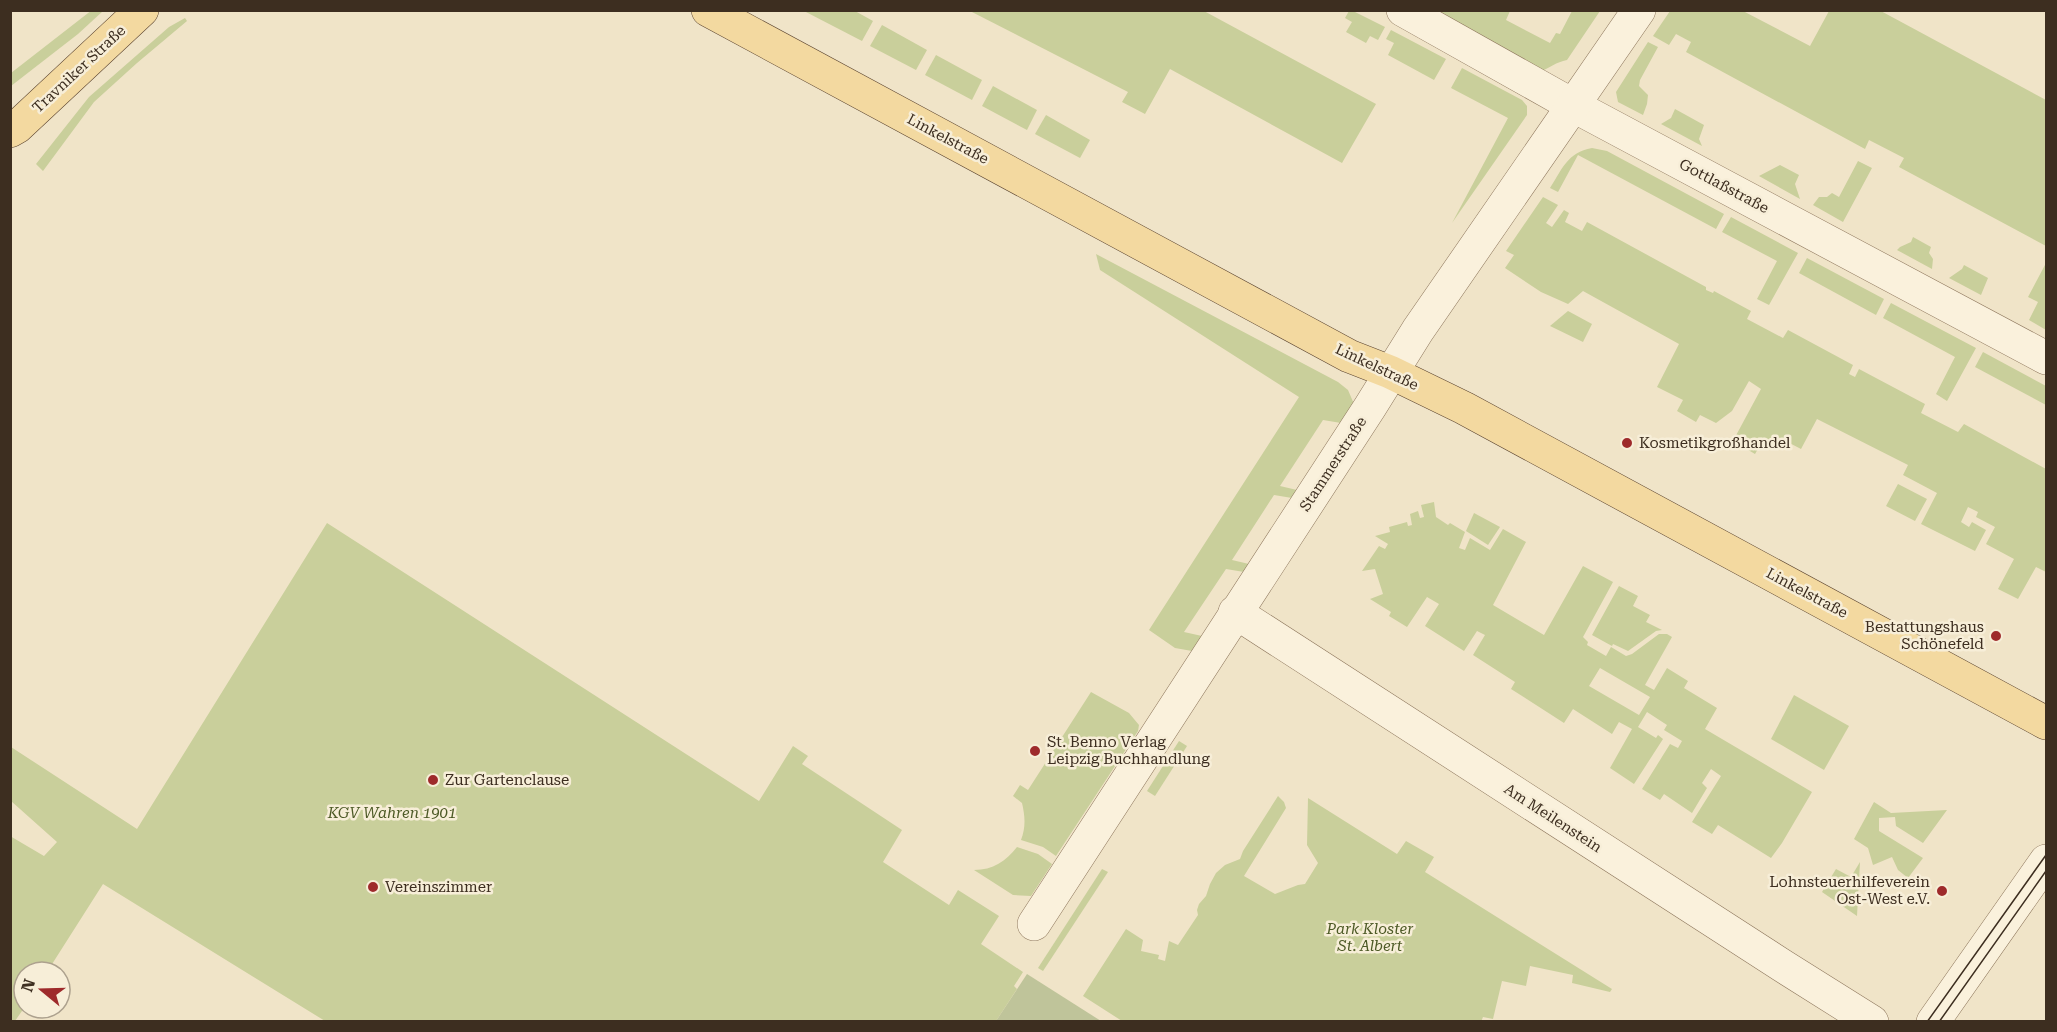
<svg xmlns="http://www.w3.org/2000/svg" width="2057" height="1032" font-family="'Roboto Serif',serif">
<style>
.green{fill:#c9cf9b;fill-rule:evenodd}
.cemetery{fill:#bfc49a}
.lines{fill:none;stroke-linecap:round;stroke-linejoin:round}
.minor-casing{stroke:#8d765c;stroke-width:34}
.major-casing{stroke:#5b4430;stroke-width:34}
.minor{stroke:#faf1dc;stroke-width:33}
.major{stroke:#f3d9a0;stroke-width:33}
.tram{stroke:#3d2e20;stroke-width:1.5}
.poi-dot{fill:#9e2a2b;stroke:#f7eed8;stroke-width:2}
.labels{text-anchor:middle;dominant-baseline:central;stroke-width:5;stroke-linejoin:round;paint-order:stroke}
.street-label{font-size:15px;fill:#3d2e20;stroke:#f7eed8}
.poi-label{font-size:15px;fill:#3d2e20;stroke:#f7eed8;text-anchor:start}
.park-label{font-size:15px;font-style:italic;fill:#4d5a26;stroke:#f7eed8}
</style>
<rect width="100%" height="100%" fill="#f0e4c8"/>
<g class="green">
<path d="M92,10l11,1 -25,23 -67,52v-13z"/>
<path d="M1879,10l167,90v146l-147,-79 5,-9 -35,-18 -4,9 -179,-97 5,-10 -15,-8 -7,11 -16,-9 17,-25h73l67,35 19,-35z"/>
<path d="M804,11h51l18,10 -11,20z"/>
<path d="M970,11h234l172,93 -34,59 -172,-94 -25,45 -23,-12 6,-10z"/>
<path d="M1349,11h4l32,16 -7,13 -8,-4 -4,7 -20,-11 6,-10 -7,-4z"/>
<path d="M1425,11h85l-4,9 44,23 6,-10 4,1 12,-23h28l-33,49c-11,2 -17,8 -28,12z"/>
<path d="M185,18l2,3 -50,42 -43,39 -51,69 -7,-7 53,-67 80,-70z"/>
<path d="M882,25l45,25 -11,20 -46,-24z"/>
<path d="M1391,30l55,29 -12,21 -46,-25 6,-12 -8,-4z"/>
<path d="M1648,42l10,5 -18,33 -1,6 9,9 -1,9 -4,11 -25,-13 -2,-10z"/>
<path d="M936,55l46,25 -10,20 -47,-25z"/>
<path d="M1462,68l60,32 5,6v9l-75,108 56,-105 -57,-30z"/>
<path d="M993,86l44,24 -10,20 -45,-24z"/>
<path d="M1675,109l29,16 -5,14 3,7 -41,-22 10,-6z"/>
<path d="M1046,115l44,25 -10,18 -45,-24z"/>
<path d="M1592,148l15,3 117,63 -8,15 -138,-74 -20,37 -8,-4c13,-20 17,-35 42,-40z"/>
<path d="M1858,161l14,7 -29,54 -30,-17 6,-8h8l5,-4 7,4z"/>
<path d="M1780,165l19,10 -4,9 5,15 -41,-23z"/>
<path d="M1543,197l15,8 -12,18 6,4 12,-17 5,3 -4,9 17,9 5,-9 119,65v3l7,3 1,-2 37,20 -4,8 36,19 5,-8 65,35 -4,9 6,3 4,-8 66,35 -4,9 37,19 6,-8 82,45v103l-10,-5 -18,32 -20,-10 16,-30 -28,-15 9,-17 -19,-10 2,-5 -10,-5 -7,15 8,5 3,-5 14,8 -11,21 -54,-27 16,-31 -34,-18 5,-10 -91,-46 -16,30 -25,-13 -4,8 -9,-4 -8,14 -22,-13 28,-52 -12,-8 -17,30 -16,12 -16,-8 -4,7 -19,-11 6,-11 -26,-13 22,-43 -96,-53 -15,13 -27,-12 -36,-24 9,-13 -8,-4z"/>
<path d="M1731,217l67,36 -29,52 -12,-6 20,-38 -55,-29z"/>
<path d="M1913,237l18,10 -2,6 4,6 -1,10 -35,-19 3,-3 11,-5z"/>
<path d="M1096,254l242,128 10,8 6,14 -13,19 -18,-3 -43,66 17,4 -5,8 -18,-3 -42,65 17,4 -5,8 -18,-3 -42,63 18,4 -10,15 -17,-3 -26,-18 150,-233 -199,-127z"/>
<path d="M1807,258l77,41 -8,16 -77,-42z"/>
<path d="M2046,263v67l-17,-10 9,-18 -10,-5z"/>
<path d="M1964,265l24,13 -7,17 -32,-17 13,-9z"/>
<path d="M1891,303l85,45 -29,53 -11,-7 19,-37 -72,-39z"/>
<path d="M1568,311l24,13 -9,18 -33,-16z"/>
<path d="M1983,352l63,34v19l-71,-38z"/>
<path d="M1898,484l29,15 -12,22 -29,-15z"/>
<path d="M1434,502l2,15 12,8 2,-2 15,9 -6,16 6,2 5,-12 20,12 13,-21 23,13 -33,63 51,30 39,-69 30,16 -30,55 5,5 -1,3 19,11 5,-9 15,9 6,-2 27,-20h8l5,3 -27,48 9,5 13,-22 21,13 -4,7 33,20 -12,21 107,63 -30,51 -11,15 -53,-33 -6,9 -20,-12 29,-46 -10,-7 -9,14 5,5 -15,25 -28,-19 -4,6 -18,-11 28,-45 8,4 4,-7 -18,-11 3,-5 -20,-13 -9,15 18,11 2,-3 5,4 -29,45 -24,-16 22,-39 -13,-7 -7,12 -39,-25 -9,14 -53,-34 4,-7 -42,-27 12,-20 -8,-4 -13,20 -39,-25 14,-22 -12,-7 -20,30 -18,-11 2,-4 -21,-13 13,-5 -8,-25 -13,2 17,-25 6,3 3,-5 -13,-8 15,-4 -1,-5 18,-5 1,4 4,-1 -2,-11 8,-3 2,7 4,-1 -3,-12zM1600,668l50,29 -11,18 -50,-29z"/>
<path d="M1474,513l26,14 -12,18 -22,-14z"/>
<path d="M327,523l432,278 34,-55 15,10 -6,8 100,66 -19,32 66,43 9,-15 41,26 -18,28 42,28 -9,14 3,3 -21,32h-671l-222,-137 -56,88h-23v36l-9,13h-4l-1,-185 34,20 13,-14 -46,-41v-54l126,82z"/>
<path d="M1619,586l19,10 -5,10 17,9 -4,7 16,8 -6,1 -28,20 -15,-7 -1,2 -20,-11z"/>
<path d="M1091,692l38,21 10,12 -1,6 -82,125 -13,-9 -22,-7c5,-13 4,-24 1,-37l-9,-7 7,-11 8,5z"/>
<path d="M1794,695l55,31 -25,44 -53,-31z"/>
<path d="M1179,741l8,5 -32,50 -8,-5z"/>
<path d="M1278,796l6,6 2,6 -42,68 31,18 23,-9 7,-1 13,-21 -11,-18 1,-47 89,56 9,-13 28,16 -9,15 187,117 -2,3 -38,-9 1,-8 -43,-9 -4,20 -24,-5 -9,38 -10,-2 -2,5 -359,-1 -39,-25 43,-67 17,11 -2,11 18,4 -1,4 7,2 4,-20 9,4 20,-30 -1,-5 2,-6 7,-8 4,-12 6,-11 9,-8 15,-6 3,-8z"/>
<path d="M1874,802l17,11 56,-3 -24,33 -27,-17 -1,-9 -16,1v13l44,27 -15,20 -10,-8 -6,-13 -19,8 -5,-17 -14,-9z"/>
<path d="M1017,847l21,7 14,10 -21,32 -18,-1 -39,-25c19,0 32,-9 43,-23z"/>
<path d="M1860,862l-3,54 -35,-24 14,-23 15,8z"/>
<path d="M1102,869l6,3 -65,99 -5,-3z"/>
</g>
<path class="cemetery" d="M1027,974l74,47h-105z"/>
<g class="lines">
<g class="minor-casing">
<g id="minor">
<path d="M1403,10l171,96 472,252"/>
<path d="M1235,612l548,354 89,56"/>
<path d="M1034,924l336,-517 48,-77 221,-320"/>
<path d="M1933,1022l113,-161"/>
</g>
</g>
<g class="major-casing">
<g id="major">
<path d="M708,10l641,346 41,16 74,36 582,315"/>
<path d="M10,131l7,-4 125,-117"/>
</g>
</g>
<use href="#minor" class="minor"/>
<use href="#major" class="major"/>
<g class="tram">
<path d="M1927,1022l119,-167"/>
<path d="M1939,1022l107,-151"/>
</g>
</g>
<g class="poi-dot">
<circle cx="1627" cy="443" r="6"/>
<circle cx="1996" cy="636" r="6"/>
<circle cx="1035" cy="751" r="6"/>
<circle cx="433" cy="780" r="6"/>
<circle cx="373" cy="887" r="6"/>
<circle cx="1942" cy="891" r="6"/>
</g>
<g class="labels">
<g class="street-label">
<text transform="translate(79 69) rotate(-43)">Travniker Straße</text>
<text transform="translate(948 139) rotate(28)">Linkelstraße</text>
<text transform="translate(1724 186) rotate(28)">Gottlaßstraße</text>
<text transform="translate(1377 367) rotate(25)">Linkelstraße</text>
<text transform="translate(1333 464) rotate(-57)">Stammerstraße</text>
<text transform="translate(1807 593) rotate(28)">Linkelstraße</text>
<text transform="translate(1553 818) rotate(33)">Am Meilenstein</text>
</g>
<g class="poi-label">
<text x="1639" y="443">Kosmetikgroßhandel</text>
<text x="1984" y="627" text-anchor="end">Bestattungshaus<tspan x="1984" dy="17">Schönefeld</tspan></text>
<text x="1047" y="742">St. Benno Verlag<tspan x="1047" dy="17">Leipzig Buchhandlung</tspan></text>
<text x="445" y="780">Zur Gartenclause</text>
<text x="1930" y="882" text-anchor="end">Lohnsteuerhilfeverein<tspan x="1930" dy="17">Ost-West e.V.</tspan></text>
<text x="385" y="887">Vereinszimmer</text>
</g>
<g class="park-label">
<text x="392" y="813">KGV Wahren 1901</text>
<text x="1370" y="929">Park Kloster<tspan x="1370" dy="17">St. Albert</tspan></text>
</g>
</g>
<rect width="2057" height="1032" fill="none" stroke="#3d2e20" stroke-width="24"/>
<g transform="translate(42 990) rotate(289)"><circle r="28" fill="#f7eed8" stroke="#ada18e" stroke-width="1.5"/>
<path d="M0-4.5L10 22L0 15L-10 22Z" fill="#9e2a2b"/>
<text y="-9" font-size="16" font-weight="bold" text-anchor="middle" fill="#3d2e20">N</text>
</g>
</svg>
